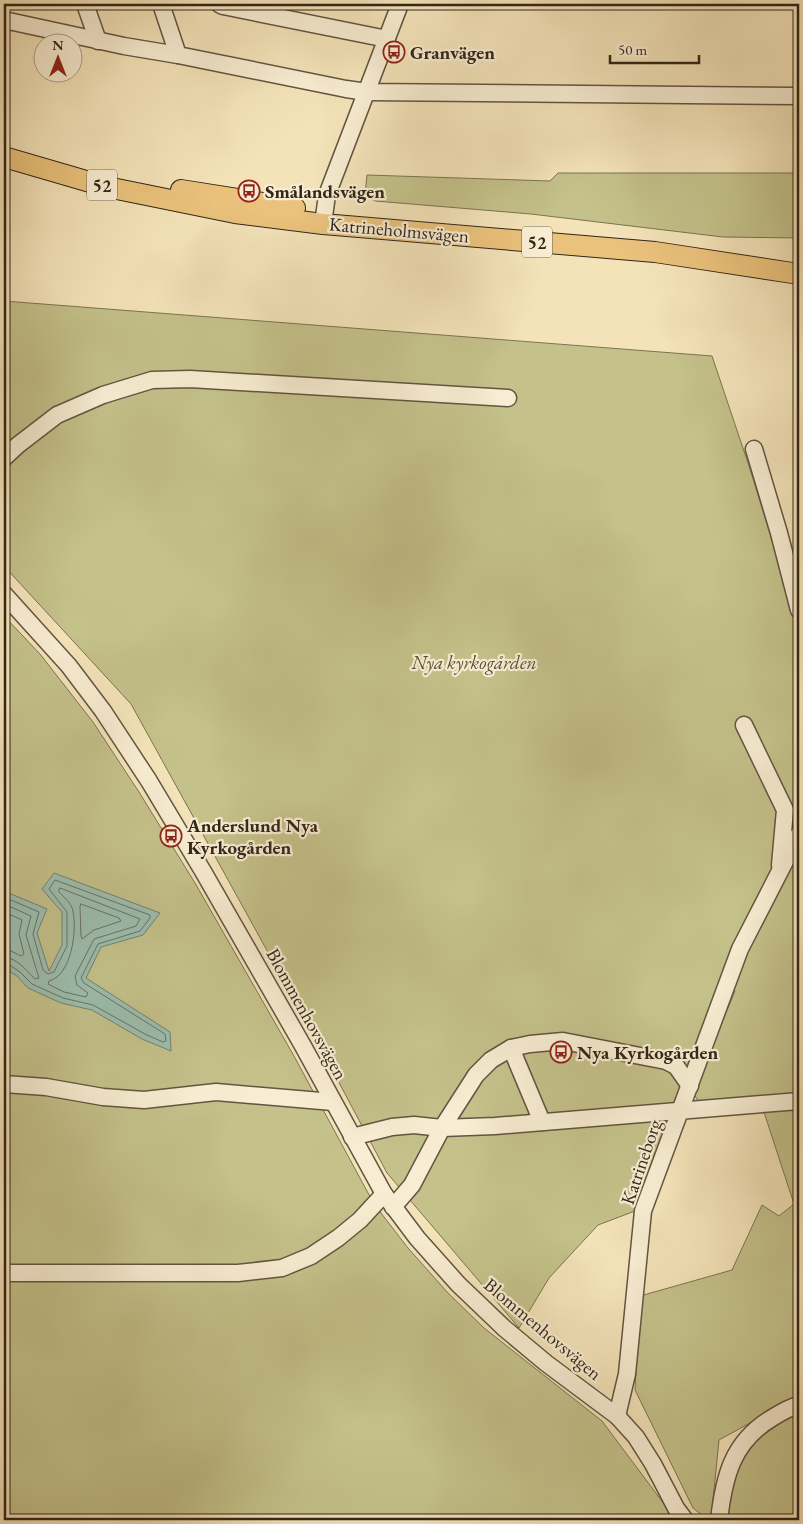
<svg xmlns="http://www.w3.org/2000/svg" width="803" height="1524" font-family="'EB Garamond',serif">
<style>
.green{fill:#c4c18a;stroke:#7b7452}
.water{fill:#9cbeaf;stroke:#728173}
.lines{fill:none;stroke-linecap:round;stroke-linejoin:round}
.shore{stroke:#677264;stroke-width:1}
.minor-casing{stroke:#625541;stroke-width:19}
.major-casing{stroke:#322619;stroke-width:22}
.minor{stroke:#f8edd2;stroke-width:16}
.major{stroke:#eac27c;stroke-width:20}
.labels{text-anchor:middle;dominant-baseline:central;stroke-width:4.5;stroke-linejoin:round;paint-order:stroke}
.shield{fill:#f8edd2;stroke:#6d6250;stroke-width:1}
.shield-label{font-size:18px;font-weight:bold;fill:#322619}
.poi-label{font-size:19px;font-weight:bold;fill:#322619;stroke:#f8edd2;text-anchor:start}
.street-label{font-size:19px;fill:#322619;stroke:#f8edd2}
.park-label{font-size:19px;font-style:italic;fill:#564d35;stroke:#f8edd2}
</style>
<rect width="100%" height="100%" fill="#f4e3b9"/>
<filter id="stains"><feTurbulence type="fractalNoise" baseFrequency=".004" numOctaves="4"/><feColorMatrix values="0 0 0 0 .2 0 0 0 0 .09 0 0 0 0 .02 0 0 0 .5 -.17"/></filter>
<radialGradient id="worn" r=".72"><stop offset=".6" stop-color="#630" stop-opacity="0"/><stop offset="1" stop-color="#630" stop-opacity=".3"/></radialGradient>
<g class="green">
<path d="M558,173h241v65l-76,-1 -192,-23 -156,-13 -10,-7 2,-19 183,6z"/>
<path d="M4,301l708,55 38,113 49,159v197l-3,6 3,2v563l-80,44 -8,80h-3l-15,-12 -58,-118 5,-94 92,-26 30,-65 17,11 15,-12 -35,-107 -60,5 -6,-9 42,-102 -14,-5 -28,73 -30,73 -28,79 -37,14 -49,53 -30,50 -132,-155 -69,-130 -187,-339 -127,-138z"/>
<path d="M4,616l36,38 53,68 46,70 56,91 99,173 80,148 34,44 40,45 36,35 118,93 74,99h-103l-11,-2 -109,-1 -1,3h-448z"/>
<path d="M799,1414v105l-71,1c-2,-9 1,-18 3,-27 10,-42 29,-63 68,-79z"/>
</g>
<path class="water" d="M54,873l106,40 -17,22 -42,12 -15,31 84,54 1,19 -29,-12 -50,-29 -31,-7 -33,-15 -11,-12 -13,-8v-77l43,18 -10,24 12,38 13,-26v-33l-20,-23z"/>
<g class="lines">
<g class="shore">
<path d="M60,888l80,31 -4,7 -42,13 -19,37 2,9 11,8 -2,4 -22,-5 -16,-8 1,-3c23,-6 28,-51 24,-70 -1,-7 -9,-14 -14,-19z"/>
<path d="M4,897l35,15 -6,22 10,36 5,4 6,-2 13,-26v-34l-18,-23 6,-9 95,35v3l-10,13 -42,13 -17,34 3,5 81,51 1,7 -3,1 -18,-8 -52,-29 -30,-7 -31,-14 -12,-12 -12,-8h-4"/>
<path d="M4,904l27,12 -5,19 13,43 -4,1c-9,-9 -18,-21 -31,-22"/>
<path d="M81,904l38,14 2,3 -27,9 -12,9 -1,-3 -1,-29z"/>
<path d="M4,912l18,8 -3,14 5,20 -3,2 -10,-5 -7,-1"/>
</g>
<g class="minor-casing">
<g id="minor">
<path d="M85,4l13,37"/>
<path d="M161,4l17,51 168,34 21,3 432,4"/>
<path d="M219,4l4,2 164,33"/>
<path d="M4,20l120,26 54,9"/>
<path d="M323,224l4,-29 73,-191"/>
<path d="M754,449l25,84 20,77"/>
<path d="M4,458l14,-13 39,-30 46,-20 49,-15 38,-1 318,19"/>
<path d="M4,594l65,72 34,45 46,70 55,92 99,173 81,148 33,44 41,46 46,44 42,35 71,53 19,21 17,27 23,44 9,12"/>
<path d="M744,725l41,85 -5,55"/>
<path d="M511,1048l31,74"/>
<path d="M4,1084l42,3 57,10 41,3 72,-8 117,10"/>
<path d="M352,1137l40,-10 22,-2 28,3 53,-2 304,-25"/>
<path d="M393,1207l19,-22 30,-57 34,-53 15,-15 20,-12 19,-4 33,-3 103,20 10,5 14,20"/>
<path d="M4,1273h234l44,-5 29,-12 27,-18 22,-18 24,-26"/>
<path d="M617,1416l10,-42 16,-163 97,-262 59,-115"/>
<path d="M719,1520c5,-43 13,-78 53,-102 8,-5 18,-11 27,-13"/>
</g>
</g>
<g class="major-casing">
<g id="major">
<path d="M4,157l103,30 128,26 88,11 332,28 144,22"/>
<path d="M181,190l114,18"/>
</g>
</g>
<use href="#minor" class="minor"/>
<use href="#major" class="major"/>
</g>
<defs>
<g id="bus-ring" transform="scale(1.125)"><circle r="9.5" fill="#f8edd2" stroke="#8f2418" stroke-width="1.5"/><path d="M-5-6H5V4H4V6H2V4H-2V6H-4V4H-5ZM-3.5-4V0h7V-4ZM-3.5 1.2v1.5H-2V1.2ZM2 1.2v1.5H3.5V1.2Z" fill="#8f2418"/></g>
</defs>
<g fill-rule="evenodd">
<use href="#bus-ring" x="394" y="52"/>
<use href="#bus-ring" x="249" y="191"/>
<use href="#bus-ring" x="171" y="836"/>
<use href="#bus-ring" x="561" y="1052"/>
</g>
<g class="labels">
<g class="shield">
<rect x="87" y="169.5" width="30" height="31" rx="4"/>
<rect x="522" y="226.5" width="30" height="31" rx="4"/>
</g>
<g class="shield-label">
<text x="102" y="185">52</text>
<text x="537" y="242">52</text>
</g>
<g class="poi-label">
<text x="410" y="52">Granvägen</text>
<text x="265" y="191">Smålandsvägen</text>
<text x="187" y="825">Anderslund Nya<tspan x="187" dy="22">Kyrkogården</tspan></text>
<text x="577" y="1052">Nya Kyrkogården</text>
</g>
<g class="street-label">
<text transform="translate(399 230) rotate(5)">Katrineholmsvägen</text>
<text transform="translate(307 1014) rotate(61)">Blommenhovsvägen</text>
<text transform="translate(641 1162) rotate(-71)">Katrineborg</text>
<text transform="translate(543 1329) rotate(40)">Blommenhovsvägen</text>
</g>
<g class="park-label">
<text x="474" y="662">Nya kyrkogården</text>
</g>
</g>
<rect width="803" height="1524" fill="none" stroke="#f4e3b9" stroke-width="20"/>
<rect x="5" y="5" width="793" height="1514" fill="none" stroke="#322619" stroke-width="2.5"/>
<rect x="10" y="10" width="783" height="1504" fill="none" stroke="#322619"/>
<g transform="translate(58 58)"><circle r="24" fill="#f8edd2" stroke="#a99d88"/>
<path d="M0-4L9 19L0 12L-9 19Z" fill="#8f2418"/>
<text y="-8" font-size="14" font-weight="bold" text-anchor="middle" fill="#322619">N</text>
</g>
<path d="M610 55v8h89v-8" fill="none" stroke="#322619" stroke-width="2.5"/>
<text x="618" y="55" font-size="15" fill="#322619" stroke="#f8edd2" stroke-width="4" paint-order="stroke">50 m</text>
<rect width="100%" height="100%" filter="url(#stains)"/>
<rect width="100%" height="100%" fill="url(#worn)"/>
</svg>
